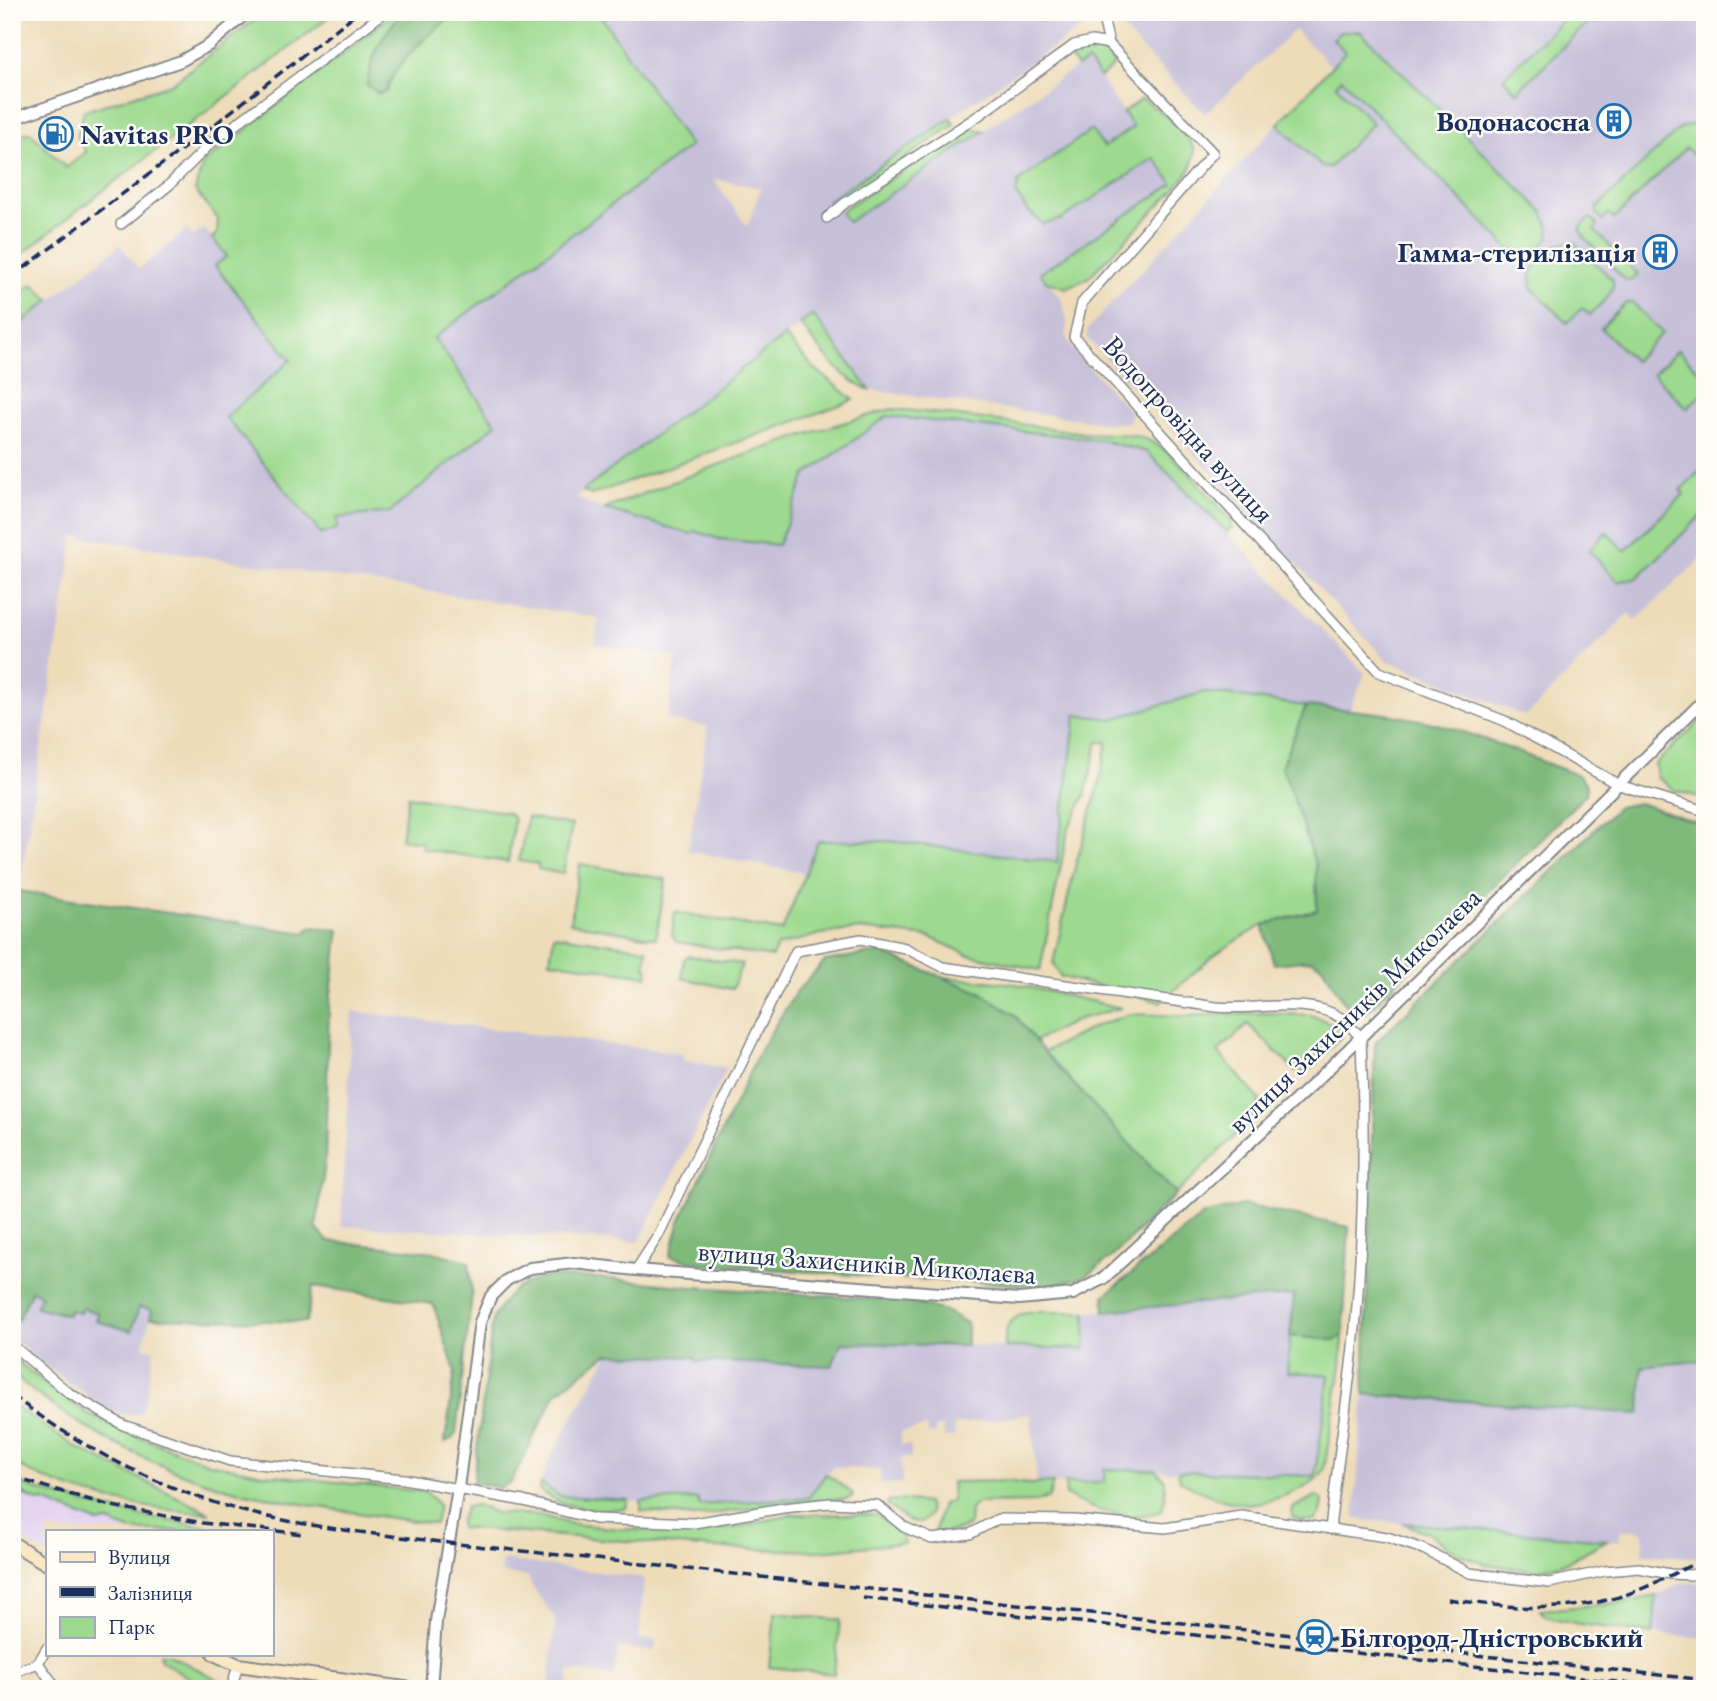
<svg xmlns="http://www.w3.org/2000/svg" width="1717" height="1701" font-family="'EB Garamond',serif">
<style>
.built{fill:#e4d3f1}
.industrial{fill:#c6c0d9;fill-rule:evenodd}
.green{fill:#9dda8f;stroke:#5c8476;stroke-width:2}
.forest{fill:#7eba7a;stroke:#4c746c;stroke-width:2}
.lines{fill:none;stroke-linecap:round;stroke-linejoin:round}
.minor-casing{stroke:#84868c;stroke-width:12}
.tertiary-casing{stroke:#84868c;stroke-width:14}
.secondary-casing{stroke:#84868c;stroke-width:16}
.minor{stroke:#fff;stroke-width:9}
.tertiary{stroke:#fff;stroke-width:10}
.secondary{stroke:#fae7c3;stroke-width:12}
.rail{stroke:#1b2f5e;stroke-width:3.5;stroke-dasharray:10 5;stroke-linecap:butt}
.labels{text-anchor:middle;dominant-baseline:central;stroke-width:5;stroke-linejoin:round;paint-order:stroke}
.poi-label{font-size:28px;font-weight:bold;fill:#1b2f5e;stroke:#fdfcf7;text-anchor:end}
.street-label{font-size:28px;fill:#1b2f5e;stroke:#fdfcf7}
</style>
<rect width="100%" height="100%" fill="#fdfcf7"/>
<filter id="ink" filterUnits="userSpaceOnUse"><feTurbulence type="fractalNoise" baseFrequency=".0143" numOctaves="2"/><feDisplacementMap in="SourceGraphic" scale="14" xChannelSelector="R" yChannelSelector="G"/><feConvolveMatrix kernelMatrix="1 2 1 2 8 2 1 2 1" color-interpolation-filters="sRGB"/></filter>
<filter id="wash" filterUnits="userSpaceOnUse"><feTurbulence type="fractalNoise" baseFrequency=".00686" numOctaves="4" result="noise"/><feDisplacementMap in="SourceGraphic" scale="28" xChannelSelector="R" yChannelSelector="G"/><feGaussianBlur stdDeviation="1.57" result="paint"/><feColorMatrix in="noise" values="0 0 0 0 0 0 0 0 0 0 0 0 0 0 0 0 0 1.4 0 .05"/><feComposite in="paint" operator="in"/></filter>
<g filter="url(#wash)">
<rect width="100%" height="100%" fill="#eedcb9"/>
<path class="built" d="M12,1483l146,48h-111v23l-35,-20z"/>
<g class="industrial">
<path d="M598,12h482l10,10 -262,179 21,21 238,-162 86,124 -132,89 21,28 5,19 -1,17 7,13 58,62 -1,10 -14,2 -246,-34 -57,-75 -237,182 12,7 103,30 4,-3 25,8 167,-123 214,24 46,12 218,221 -15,36 -44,-3 -101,-14 -93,27 -35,-4 -20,147 -167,-21h-72l-14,32 -116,-22 20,-124 -41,-8 10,-62 -82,-13 4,-26 -525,-82 -62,400v-605l108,-86 19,24 48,-39 6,7 11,-9 23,28 -12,11 76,93 -45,39 90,119 54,-6 105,-87 -61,-87 256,-192zM713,179l48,9 -14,39v-1z"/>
<path d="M1106,12h599v543l-69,65 -7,-7 -103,103 -140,-56 -298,-321 -1,-9 244,-264 -36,-36 -90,84z"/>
<path d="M352,1011l328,42 5,8 42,7 -88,174 -298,-16z"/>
<path d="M32,1290l10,5 -6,12 32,8 1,-5 12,-2 17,5 -1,8 35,10 7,-25 13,4 -9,37 11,3 -8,48 -6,16h-18l-14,-4 -72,-51 -24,-21v-21l6,2z"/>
<path d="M1294,1295l-7,76 42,4 -14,101 -210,-7 -1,13 -67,2 -6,-70 -77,11 1,11 -11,2 -2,-12 -7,2 1,5 -8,1 -1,-7 -26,5v13h10v13h-10l1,25 -21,1 -1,-14 -47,-3 -24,30 -111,8v-6l-64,2 -75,-5 -18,-13 5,-17 62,-112 87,3 1,4 136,5 9,-23 40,-1 156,6 49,-2v-34z"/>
<path d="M1705,1360v198l-62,-4v-22l-9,-2h-14l-1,11 -265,-22 10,-125 276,19 2,-46z"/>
<path d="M502,1560l142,18 -5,61 17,1 -1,11 -37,-4 -4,29 -45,-5 -2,18h-18l6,-71 -22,-30 -5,-11 -27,-4z"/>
<path d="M1696,1582l9,4v52l-52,-4 3,-38 25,-13z"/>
</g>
<g class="green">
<path d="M265,12h70c-106,85 -217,165 -323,250v-126l18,-4 36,36 20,-16 -9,-16 7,-25 87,-27z"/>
<path d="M396,12h202l92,134 -256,192 62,86 -106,88 -53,6v11l-16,5 -95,-117 65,-57 -76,-94 12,-10 -15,-18 5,-5 1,-14 -23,-29 8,-27z"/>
<path d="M1571,12h13l4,10 -71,70 -14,-14z"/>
<path d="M1341,31l20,1 182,180 5,11 2,14 -22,24 -8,-1 -178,-181 -6,6 37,38 -43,44 -9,-1 -43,-42 67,-72 -12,-13z"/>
<path d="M1083,47c14,1 25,3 31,18l-14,13 -12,-17 -11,6 -8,-11z"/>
<path d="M1142,99c21,14 42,28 53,51l-4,18 -18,23 -85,87 -22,10 -19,-6 -7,-9 133,-89 -19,-26 -92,61 -19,5 -17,-15 -10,-16 3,-12 72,-51 13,17 29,-20 -10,-15z"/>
<path d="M951,118l3,7 -116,78 -6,2 -4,-4z"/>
<path d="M1690,125h8l7,7v34l-19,-18 -72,71 -5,-5 -6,6 -6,-6v-6l83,-80z"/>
<path d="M971,128l13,3 -136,91 -7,-9 2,-4z"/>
<path d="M1591,218l7,7 -4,5 44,44 -6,6 -6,1 -41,-43 -5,-8 4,-7z"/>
<path d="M1573,241l40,39c2,15 -14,25 -23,35l-8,-7 -15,15 -35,-35 -1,-16 27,-27z"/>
<path d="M33,284l17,16 -38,31v-32z"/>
<path d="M1626,303h7l29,30 -28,28 -33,-33z"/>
<path d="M813,315l57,75c-30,-11 -50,-41 -70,-66z"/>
<path d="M785,336l29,32 40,32 -263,95 -8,-4z"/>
<path d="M1678,350l27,27v14l-18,17 -34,-34z"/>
<path d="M892,409c64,5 127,15 191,24 22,2 49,-2 69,9 26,13 59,57 80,79l-1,7 -4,4 -80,-80 -46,-12 -214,-24 -81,59 -28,70 -58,-6 -25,-8 -4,3 -86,-25c93,-38 189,-74 287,-100z"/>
<path d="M1705,466v46l-68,66 -19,4 -29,-32 17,-18 19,19 59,-57 -4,-4z"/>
<path d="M1205,692l101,14 -25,61 7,15 28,84 1,44 -54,15 -46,28 -57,49 -99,-25 -8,-14 23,-100 22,-74 9,-47h-9l-13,54 -17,33 -28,141 -71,-15 -40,-18 -69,-8 -39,5 -44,12 -5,11 -95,-15 -5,-7 3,-23 107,19 36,-90h72l167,21 19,-147 36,4z"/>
<path d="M1705,716v48l-5,4 5,4v27l-31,-9 -17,-13 -2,-13z"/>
<path d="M408,796l101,17 5,6 -6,43 -86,-13v-7l-21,-3z"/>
<path d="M527,817l45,8 -9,49 -25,-5v-5l-19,-3z"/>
<path d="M580,864l86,15 -10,59 -86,-15z"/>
<path d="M554,935l93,14 -2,18 3,1 -1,8 -97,-15z"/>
<path d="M689,956l53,8 -10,25 -50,-11 2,-19z"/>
<path d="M943,977l72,7 106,24 -42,11 -44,22 -20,-26z"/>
<path d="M1262,1013l49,2 31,13v8l-36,37 -11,-2 -47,-47 -30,28 42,48 -4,15 -80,79 -132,-142 54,-27 33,-11 53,2z"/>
<path d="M1026,1312h60l-1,37 -80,-2c0,-22 1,-25 21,-35z"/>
<path d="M1343,1335l-2,31 -17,104c-8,12 -18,16 -31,22 -46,21 -70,12 -113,-12l-2,-9 137,5 14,-101 -42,-3 3,-36 45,4z"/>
<path d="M12,1355l11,11 66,49 37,17 83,31 55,11 162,18 13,13 -4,19c-52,-7 -103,-14 -154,-24 -17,-4 -35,-6 -52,-11 -75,-21 -159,-63 -217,-116z"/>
<path d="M12,1404l65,44 133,65c-60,-2 -146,-18 -198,-51z"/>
<path d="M1104,1469l52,1 9,10v19l-4,12c-32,11 -67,1 -95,-16l-1,-12 39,-1z"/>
<path d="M826,1474l25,18 2,4 -6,3 -55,3 -98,15 -53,-6v-10l57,-2 1,6 110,-8z"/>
<path d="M12,1480c72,28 147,40 223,51h-104l-22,-9 -10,1 -55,-22 -5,1 -27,-13z"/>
<path d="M1006,1481l23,3 24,-1 -4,14 -13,5 -59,1 -7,6 -1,16c-11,6 -22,10 -34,7l7,-28 10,-3 -1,-19z"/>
<path d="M541,1483l18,13 69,4 -2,8c-27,4 -65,2 -86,-18z"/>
<path d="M1316,1496l7,5 -2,11 -6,9h-13l-10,-4 1,-9z"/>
<path d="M898,1500l29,3 3,9 -3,6 -6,5 -14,-3 -20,-15 1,-3z"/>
<path d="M475,1505l21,8 44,2 26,8 52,6 76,3 47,-5 50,-13 86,1 24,18 4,10 -86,8 -105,-3 -254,-20v-8l6,-13z"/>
<path d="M1402,1523l205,17 -40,22 -31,9 -51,-7 -26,-10 -33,-22z"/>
<path d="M1656,1596l-3,38 -79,-11 -29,-7 -5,-6 79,-7z"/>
<path d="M775,1613l65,7 -6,54 -65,-7z"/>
<path d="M160,1654h8l51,26 -4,9h-9l-45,-29z"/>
</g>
<g class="forest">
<path d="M403,12h53c-22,20 -63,50 -69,79l-8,3 -12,-9c4,-30 15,-51 36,-73z"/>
<path d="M1306,706c49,4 98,8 145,22 43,13 85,32 127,47l9,10 -1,9 -220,219 -18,-4 -26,-43 -11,-6 -37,4 -11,-39 54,-15 -1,-44 -28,-84 -7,-15z"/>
<path d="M1639,803l66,22v535l-63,7 -2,47 -276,-20 11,-351 243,-236z"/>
<path d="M18,891l287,42 6,-6 28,3 -10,79 -4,154 -9,65 12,13 106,11 35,10 3,32 -16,139 -4,6 -7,3 10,-71 -22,-67 -120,-18 -7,36 -156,-4 2,-8 -13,-3 -7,24 -36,-10 2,-8 -16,-5 -2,5 -11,-3 -1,5 -32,-8 5,-12 -9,-5 -14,30 -6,-3v-381z"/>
<path d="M879,952l103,41 33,22 29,37 132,142 -62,61 -29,22 -38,9 -168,-9 -178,-13 -31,-8 10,-35 80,-171 36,-58 29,-31z"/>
<path d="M1243,1205l106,22 -6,108 -8,5 -45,-4 4,-41 -189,16 -1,-15 99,-81z"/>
<path d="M547,1277l54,1 93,9 213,14 38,10 22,12v23l-126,-3 -9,23 -136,-5 -1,-4 -88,-3 -51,39 -45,89 -11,6 -27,-6 20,-164c17,-27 22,-34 54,-41z"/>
</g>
</g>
<g filter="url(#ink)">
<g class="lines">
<g class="minor-casing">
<g id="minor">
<path d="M1098,12l5,6 6,26"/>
<path d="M827,218l18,-15 133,-87 96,-71 18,-4 17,3 104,109 -131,150 -8,34 305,335 126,49 114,64 86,26"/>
<path d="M121,224l47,-38 43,-43 174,-131"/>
<path d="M636,1270l22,-34 138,-285 65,-12 44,9 38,19 273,40c39,4 92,-11 125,11 7,5 13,13 20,19 3,74 3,149 -1,223 -4,90 -20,180 -30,269"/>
<path d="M12,1345l57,48 54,32 107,36 174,18 119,22 72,18 99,4 89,-15 47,-5 47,2 27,22 28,12 38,-5 28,-15 76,1 91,8 76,-12 146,21 36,12 47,24 79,10 56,-12 34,-3 31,6 21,1 14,-3"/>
<path d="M38,1663l19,26"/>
<path d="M12,1673l26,-10 9,-15"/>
<path d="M231,1689l7,-24"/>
</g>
</g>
<g class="tertiary-casing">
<g id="tertiary">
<path d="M12,119l169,-58 28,-16 39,-33"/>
<path d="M431,1689l5,-68 22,-133 22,-166 11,-26 16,-16 23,-12 44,-5 62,7 383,29 54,-5 31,-16 211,-196 390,-383"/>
</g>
</g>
<g class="secondary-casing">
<g id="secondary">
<path d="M12,1543l35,21"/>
<path d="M214,1654l24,11 174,24"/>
</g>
</g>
<use href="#minor" class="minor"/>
<use href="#tertiary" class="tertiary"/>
<use href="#secondary" class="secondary"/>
<g class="rail">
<path d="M12,277l189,-142 157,-123"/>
<path d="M12,1395c65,51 147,93 227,115 68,18 140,24 210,33l1256,137"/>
<path d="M12,1477l95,28 96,18 101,11"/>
<path d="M863,1598l817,91"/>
<path d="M1448,1599c65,10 130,16 193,-10 22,-9 42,-21 64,-30"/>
</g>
</g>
</g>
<defs>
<g id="building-ring" transform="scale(1.75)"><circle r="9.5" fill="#fdfcf7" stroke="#1f6fb2" stroke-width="1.5"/><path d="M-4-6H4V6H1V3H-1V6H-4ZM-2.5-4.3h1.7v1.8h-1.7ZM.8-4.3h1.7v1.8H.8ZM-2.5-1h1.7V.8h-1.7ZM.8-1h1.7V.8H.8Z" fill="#1f6fb2"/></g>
<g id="fuel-ring" transform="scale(1.75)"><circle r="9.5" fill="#fdfcf7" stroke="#1f6fb2" stroke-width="1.5"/><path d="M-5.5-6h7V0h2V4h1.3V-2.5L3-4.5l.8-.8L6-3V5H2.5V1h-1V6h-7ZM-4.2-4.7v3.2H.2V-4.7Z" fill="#1f6fb2"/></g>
<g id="station-ring" transform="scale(1.75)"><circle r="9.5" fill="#fdfcf7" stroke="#1f6fb2" stroke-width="1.5"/><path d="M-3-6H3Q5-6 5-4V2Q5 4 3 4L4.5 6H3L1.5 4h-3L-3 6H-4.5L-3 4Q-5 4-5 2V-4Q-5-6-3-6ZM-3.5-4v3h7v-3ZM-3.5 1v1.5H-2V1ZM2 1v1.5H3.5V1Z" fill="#1f6fb2"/></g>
</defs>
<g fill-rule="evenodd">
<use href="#building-ring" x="1614" y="121"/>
<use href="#fuel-ring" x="56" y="134"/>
<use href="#building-ring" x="1660" y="252"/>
<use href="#station-ring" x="1315" y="1637"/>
</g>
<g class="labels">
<g class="poi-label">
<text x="1590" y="121">Водонасосна</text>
<text x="80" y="134" text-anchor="start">Navitas PRO</text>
<text x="1636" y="252">Гамма-стерилізація</text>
<text x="1340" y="1637" text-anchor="start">Білгород-Дністровський</text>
</g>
<g class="street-label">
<text transform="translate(1189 429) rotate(48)">Водопровідна вулиця</text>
<text transform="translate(1354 1010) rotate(-44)">вулиця Захисників Миколаєва</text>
<text transform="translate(867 1262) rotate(4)">вулиця Захисників Миколаєва</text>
</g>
</g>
<rect width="1717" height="1701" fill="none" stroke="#fdfcf7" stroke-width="42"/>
<rect x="46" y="1530" width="228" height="126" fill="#fdfcf7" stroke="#a3aaba" stroke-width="2"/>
<rect x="60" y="1552" width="35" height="10" fill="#fae7c3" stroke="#a3aaba" stroke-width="2"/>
<text x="108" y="1564" font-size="21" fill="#1b2f5e">Вулиця</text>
<rect x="60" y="1587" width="35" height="10" fill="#1b2f5e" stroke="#a3aaba" stroke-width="2"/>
<text x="108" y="1600" font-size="21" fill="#1b2f5e">Залізниця</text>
<rect x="60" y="1617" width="35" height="21" fill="#9dda8f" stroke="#a3aaba" stroke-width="2"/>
<text x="108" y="1634" font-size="21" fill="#1b2f5e">Парк</text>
</svg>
